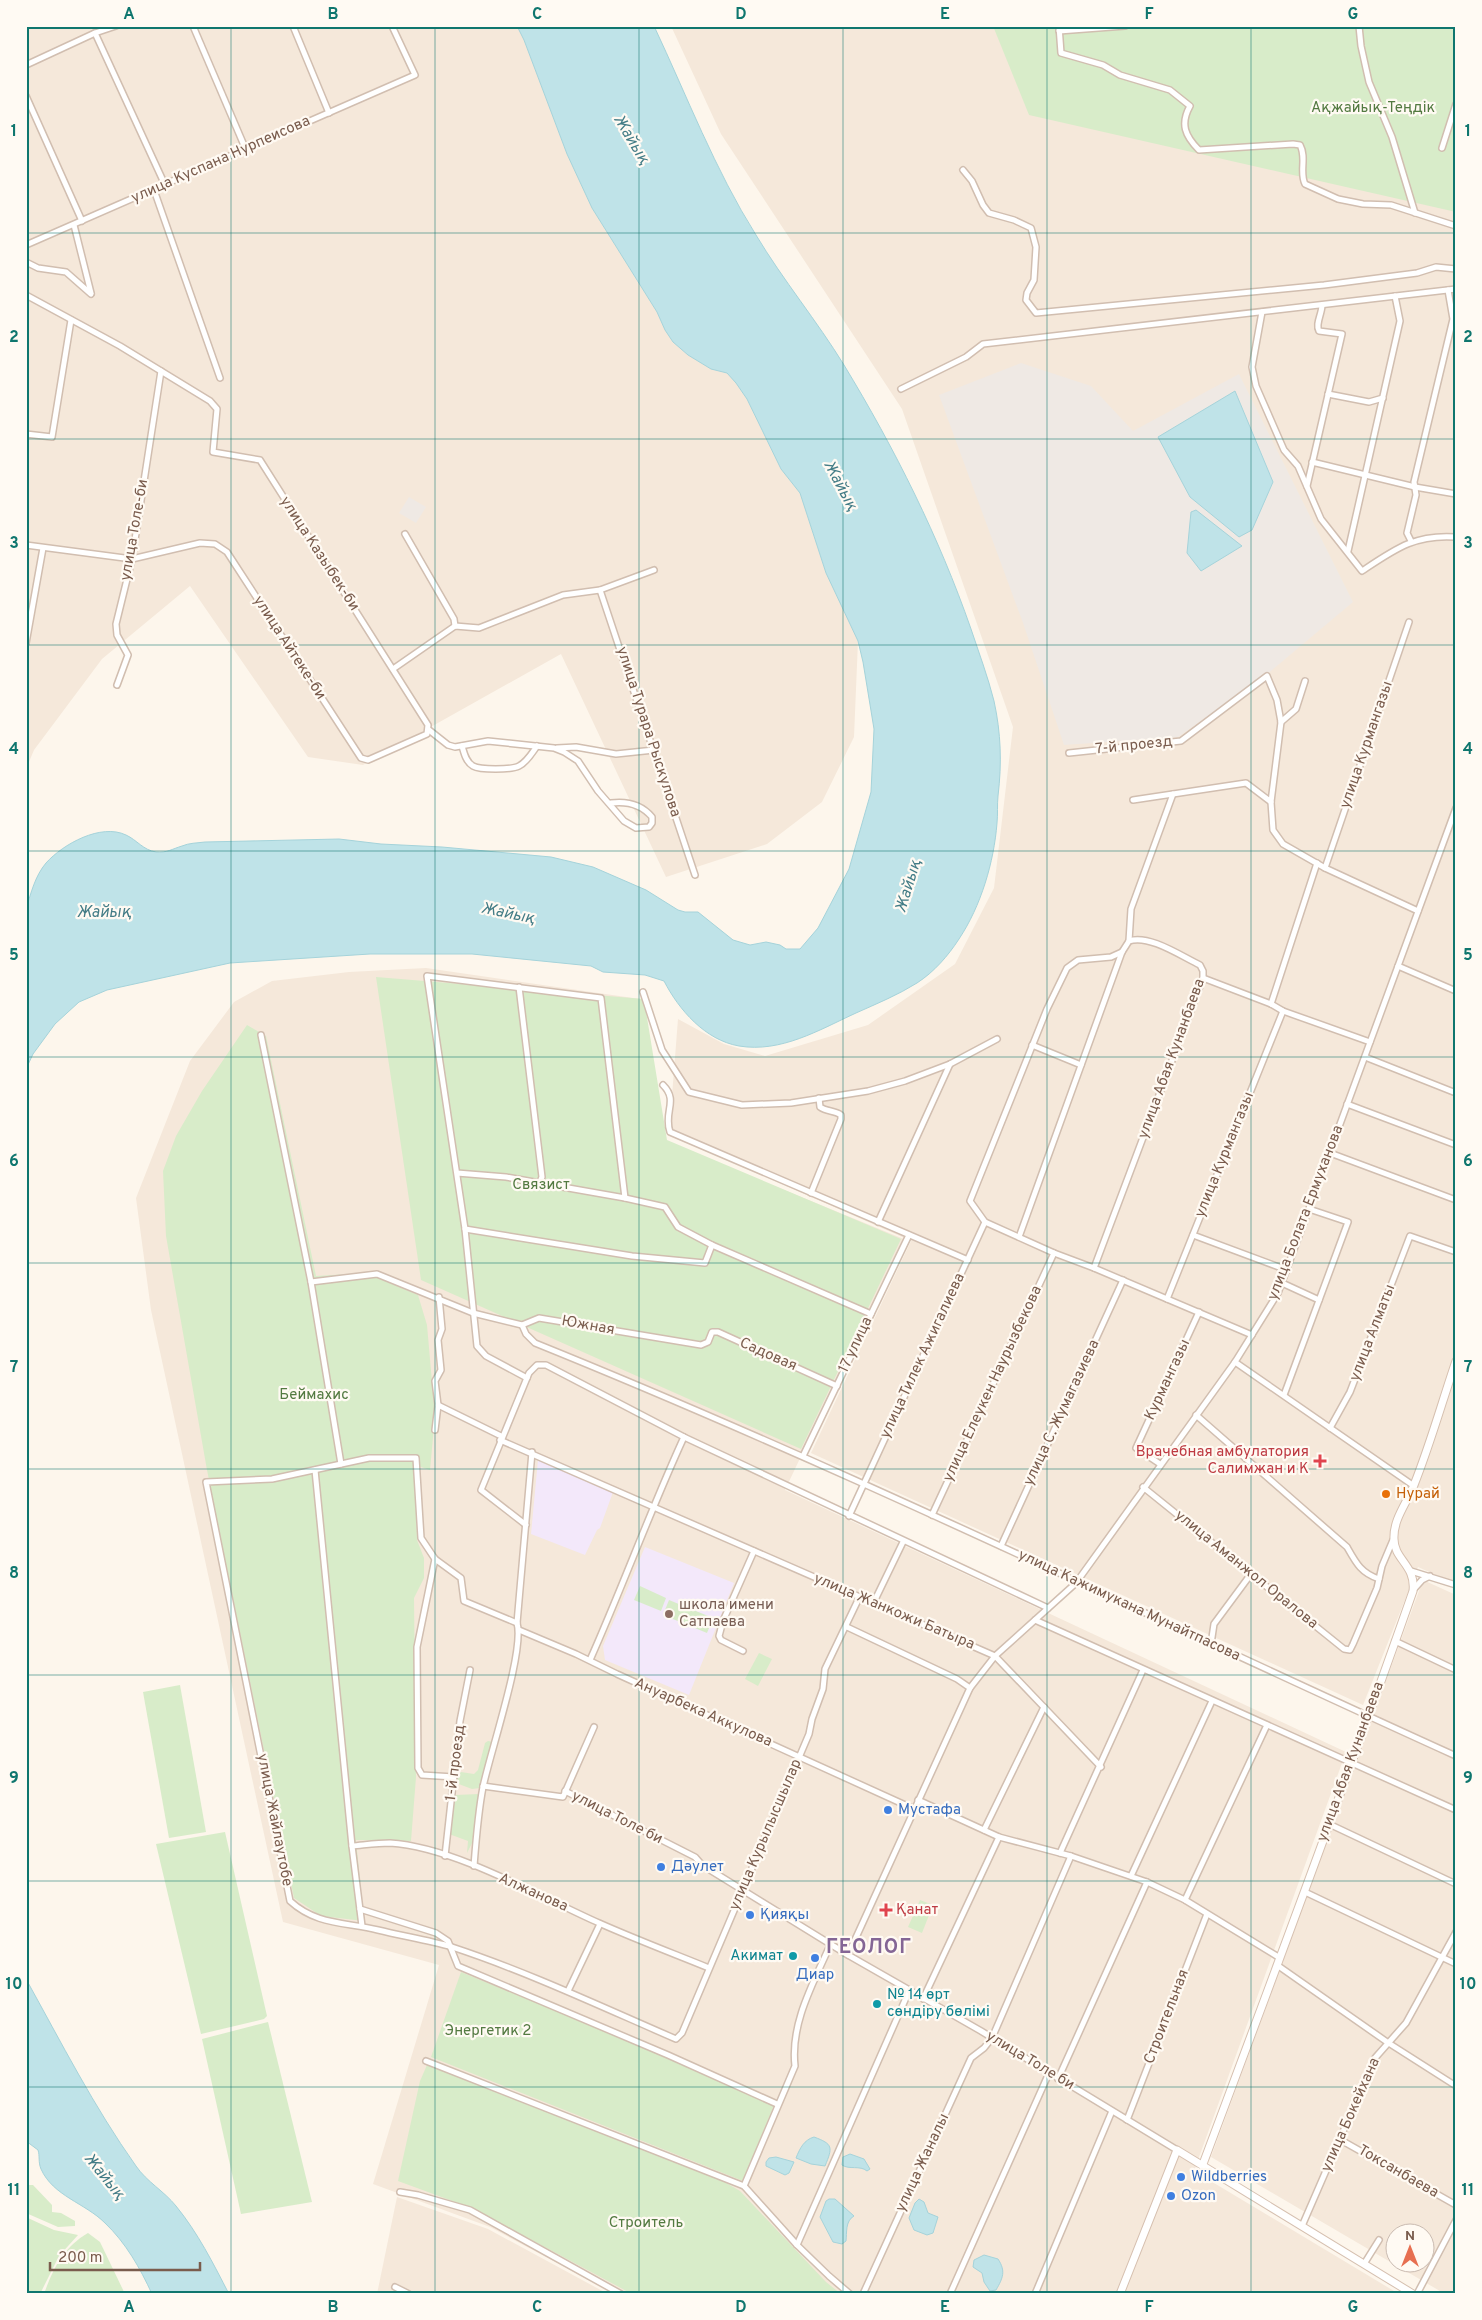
<svg xmlns="http://www.w3.org/2000/svg" width="1482" height="2320" font-family="Overpass,sans-serif">
<style>
.residential{fill:#f5e8da;fill-rule:evenodd}
.industrial{fill:#efe9e4}
.education{fill:#f3e8fa}
.green{fill:#d8ecc9}
.water{fill:#bfe3e8;stroke:#a5d3da}
.lines{fill:none;stroke-linecap:round;stroke-linejoin:round}
.street-casing{stroke:#d1beb0;stroke-width:8}
.secondary-casing{stroke:#d6c0b0;stroke-width:9}
.street{stroke:#fff;stroke-width:5}
.secondary{stroke:#fff;stroke-width:7}
.grid{fill:none;stroke:#0f766e;stroke-width:1;stroke-opacity:0.55}
.health-dot{fill:#e0444e;stroke:#fffaf3;stroke-width:2}
.food-dot{fill:#e8710a;stroke:#fffaf3;stroke-width:2}
.education-dot{fill:#8d6e63;stroke:#fffaf3;stroke-width:2}
.shop-dot{fill:#3f7fe0;stroke:#fffaf3;stroke-width:2}
.culture-dot{fill:#0f9aa8;stroke:#fffaf3;stroke-width:2}
.labels{text-anchor:middle;dominant-baseline:central;stroke-width:4.5;stroke-linejoin:round;paint-order:stroke}
.park-label{font-size:15px;fill:#537a41;stroke:#fffaf3}
.street-label{font-size:15px;fill:#7a5c4d;stroke:#fffaf3}
.health-label{font-size:15px;fill:#be3a42;stroke:#fffaf3;text-anchor:end}
.food-label{font-size:15px;fill:#c56008;stroke:#fffaf3;text-anchor:start}
.education-label{font-size:15px;fill:#785e54;stroke:#fffaf3;text-anchor:start}
.shop-label{font-size:15px;fill:#366cbe;stroke:#fffaf3;text-anchor:start}
.culture-label{font-size:15px;fill:#0d838f;stroke:#fffaf3;text-anchor:end}
.water-label{font-size:16px;font-style:italic;fill:#437c86;stroke:#fffaf3}
.district-label{font-size:20px;font-weight:bold;letter-spacing:1px;fill:#846695;stroke:#fffaf3}
.neatline{fill:none;stroke:#0f766e;stroke-width:2}
.grid-label{font-size:16px;text-anchor:middle;font-weight:bold;fill:#0f766e}
</style>
<rect width="100%" height="100%" fill="#fdf6ec"/>
<g class="residential">
<path d="M26,26h491l7,14 43,114 25,54 65,104 8,18 8,12 15,13 23,14 16,4 9,10 11,16 34,70 19,24 26,80 32,68 -4,96 -32,65 -55,42 -101,33 -105,-223 -198,111 -55,-8 -118,-171 -88,73 -68,91 -8,19z"/>
<path d="M671,26h785v1558l-38,-17 -55,138 -552,-252 100,-212 -242,-107 9,-115 46,25 41,12 103,-31 87,-61 39,-76 19,-161 -111,-318 -181,-275z"/>
<path d="M426,968l214,31 22,141 242,99 -119,251 561,262 -152,419 205,123h-784l-125,-67 -117,-43 66,-219 -156,-43 -132,-612 -15,-112 54,-137 44,-59 38,-21 77,-9z"/>
<path d="M1423,1580l33,15v699h-11l-234,-137zM1394,2232h30v30h-30z"/>
<path d="M397,2197l91,32 120,65h-231z"/>
</g>
<g class="industrial">
<path d="M1021,363l70,23 42,45 106,-57 114,228 -87,73 -88,62 -114,8 -41,-122 -84,-228z"/>
<path d="M409,497l17,10 -10,16 -17,-10z"/>
</g>
<g class="education">
<path d="M538,1460l75,32 -13,36 -3,2 -12,25 -54,-21z"/>
<path d="M645,1547l89,36 -45,112 -84,-35 -2,-14z"/>
</g>
<g class="green">
<path d="M993,26h463v186l-427,-97z"/>
<path d="M376,977l268,22 23,141 234,99 -100,210 -380,-169z"/>
<path d="M247,1025l19,11 50,240 50,-3 52,22 9,30 8,91 -5,54 -15,-5 2,75 7,18v20l-10,20 2,179 -5,64 -55,-1 8,81 -43,-5 -27,-18 -87,-428 -41,-234 -3,-65 13,-35 26,-45z"/>
<path d="M640,1586l26,12 -5,13 -27,-11z"/>
<path d="M669,1600l44,18 -6,15 -44,-18z"/>
<path d="M759,1653l13,6 -14,27 -13,-7z"/>
<path d="M180,1685l26,147 -37,6 -26,-146z"/>
<path d="M488,1741l5,1 -13,46 -8,1 -16,-6 1,-7 4,-4 13,2 4,-4 7,-27z"/>
<path d="M479,1794l-7,49 -5,10 1,-12 -19,-7 6,-39z"/>
<path d="M225,1832l42,184 -3,3 -63,15 -45,-190z"/>
<path d="M920,1900l13,5 -11,28 -14,-6z"/>
<path d="M461,1972l244,100 69,33 -31,76 -312,-124z"/>
<path d="M268,2022l44,180 -71,12 -39,-175z"/>
<path d="M427,2065l289,112 24,14 86,91 15,12h-209l-158,-85 -76,-28 22,-100z"/>
<path d="M26,2185h7l19,20v7l9,1 14,8v5l-17,1 -32,-14z"/>
<path d="M28,2218l26,12 24,5 -19,21 -19,38h-14v-74z"/>
<path d="M88,2233l12,9 25,52h-81c9,-26 20,-47 44,-61z"/>
</g>
<g class="water">
<path d="M517,26h137c33,70 61,144 102,209 27,45 61,86 88,130 51,84 95,172 127,264 8,24 17,48 23,72 7,32 8,62 4,95 -1,9 0,18 -1,27 -3,39 -16,83 -38,116 -11,17 -25,33 -42,44 -19,12 -41,21 -61,30 -37,17 -75,40 -117,33 -34,-6 -60,-36 -75,-65l-19,-6 -42,-3 -12,-6 -119,-12h-102l-140,9 -123,27 -28,12 -24,22 -22,30 -7,15v-160c5,-16 9,-33 20,-46 17,-19 55,-40 80,-28 11,5 17,15 30,17 11,1 16,-3 26,-6 7,-3 15,-3 23,-4l134,-3 42,5 61,3 109,10 42,10 53,23 32,20 7,2h13l35,28 17,5 16,-3 14,3 6,4h14l18,-21 31,-59 22,-77 3,-63 -11,-67 -5,-21 -32,-68 -26,-80 -19,-24 -34,-70 -11,-16 -9,-10 -16,-4 -23,-14 -15,-13 -8,-12 -8,-18 -65,-104 -25,-54 -43,-114z"/>
<path d="M1235,391l38,91 -21,48 -13,7 -49,-40 -32,-60z"/>
<path d="M1196,510l46,36 -41,25 -14,-18 4,-41z"/>
<path d="M26,1979c35,63 68,128 110,187 11,16 28,25 40,40 22,27 37,57 53,88h-77c-12,-26 -26,-51 -47,-71 -20,-20 -52,-27 -64,-54 -3,-7 -1,-13 -3,-19l-12,-9z"/>
<path d="M814,2137c19,7 19,10 11,29l-14,-2 -15,-6c4,-10 8,-18 18,-21z"/>
<path d="M850,2154l14,5 6,10 -3,2c-7,-6 -18,-1 -25,-6l1,-8z"/>
<path d="M776,2157l18,5 -5,11 -4,2 -19,-9v-4l3,-4z"/>
<path d="M829,2199h6l19,17c-9,5 -7,17 -8,25l-4,3 -9,-2 -13,-25 6,-16z"/>
<path d="M919,2199l5,3 4,11 10,4 -5,16 -6,2 -13,-5 -5,-12 6,-15z"/>
<path d="M984,2255l14,4c8,12 5,19 -2,31l-6,1 -6,-9 -2,-9 -9,-6 1,-7z"/>
</g>
<g class="lines">
<g class="street-casing">
<g id="street">
<path d="M193,26l53,124"/>
<path d="M293,26l36,87"/>
<path d="M1059,26l2,27 42,12 17,10 50,15 20,16c-10,18 -5,30 9,44l94,-6 7,1c7,13 -1,27 5,39l33,15 25,5 28,1 65,21"/>
<path d="M1359,26l2,20 8,36 23,55 23,76"/>
<path d="M1059,31l66,-5"/>
<path d="M95,33l70,152"/>
<path d="M26,65l69,-32 21,-7"/>
<path d="M26,96l56,125"/>
<path d="M1442,148l14,-44"/>
<path d="M963,170l9,11 11,24 6,8 25,7 17,8 5,19 -2,33 -7,13 -1,7 10,13 288,-28 93,-12 19,-6 20,2"/>
<path d="M154,190l66,188"/>
<path d="M74,225l17,68"/>
<path d="M26,245l389,-170 -23,-49"/>
<path d="M26,262l12,6 28,4 25,22"/>
<path d="M26,295l94,51 90,55 7,8 -4,43 47,8 168,265 -1,9 -59,26 -7,-2 -134,-206 -12,-8 -15,-1 -68,16 -106,-14"/>
<path d="M1262,312l-10,55 4,19 28,64 14,16 23,53 41,52c33,-22 53,-37 94,-34"/>
<path d="M901,389l65,-32 17,-13 473,-55"/>
<path d="M1328,394l41,8 14,-4"/>
<path d="M26,434l26,3 19,-117"/>
<path d="M1312,462l103,25 41,7"/>
<path d="M1307,486l35,-152 -23,-3c-4,-7 3,-17 3,-26"/>
<path d="M405,534l49,85 1,7"/>
<path d="M1411,541l-4,-8 9,-38 -2,-13 39,-163 -5,-29"/>
<path d="M1348,551l52,-230 -5,-25"/>
<path d="M600,590l95,285"/>
<path d="M26,643l17,-95"/>
<path d="M393,669l62,-43 24,2 84,-33 37,-5 54,-20"/>
<path d="M117,685l11,-30 -11,-20 -1,-11 16,-65 29,-188"/>
<path d="M1281,722l15,-13 9,-28"/>
<path d="M429,730l19,15 7,2 33,-6 66,7 10,4 14,9 20,30 26,30 12,7 13,-1 3,-4v-6c-11,-13 -25,-16 -41,-14"/>
<path d="M462,746c2,7 4,16 11,20 7,4 38,4 46,0 8,-4 13,-13 18,-20"/>
<path d="M557,748l19,-1 40,7 38,-4"/>
<path d="M1069,753l112,-12 86,-65 10,24 4,22 -10,80 2,28 10,14 42,24 93,43"/>
<path d="M1133,800l113,-17 25,19"/>
<path d="M1325,868l84,-246"/>
<path d="M1129,941l2,-32 42,-115"/>
<path d="M1122,952l-11,5 -33,3 -11,8 -20,41 -77,192 15,21 69,31 40,15 158,67"/>
<path d="M1398,966l58,25"/>
<path d="M1203,978l68,26 12,7 87,31"/>
<path d="M519,987l23,190 -3,7"/>
<path d="M643,992l19,58 27,42 53,13 49,-2 77,-12 37,-10 45,-17 47,-25"/>
<path d="M1271,1004l46,-141"/>
<path d="M261,1035l50,247 30,182"/>
<path d="M1032,1045l49,20"/>
<path d="M1365,1057l91,36"/>
<path d="M663,1085c16,16 0,27 7,47l298,128"/>
<path d="M1347,1104l109,41"/>
<path d="M1330,1153l126,47"/>
<path d="M457,1173l49,4 119,21 -24,-200 -174,-22 38,253 12,117 9,10 41,22"/>
<path d="M811,1193l30,-74v-4c-7,-5 -14,-3 -21,-8l-1,-9"/>
<path d="M878,1222l72,-158"/>
<path d="M465,1229l167,27 73,7 7,-18 -34,-18 -13,-20 -40,-9"/>
<path d="M1193,1235l94,35"/>
<path d="M1019,1237l103,-285 7,-11c20,-7 52,15 71,24l3,6v7l-109,290"/>
<path d="M712,1245l159,69"/>
<path d="M311,1282l66,-8 96,39 49,12 17,-7 162,27 7,-3 4,-10h6l119,54"/>
<path d="M1282,1283l37,17"/>
<path d="M1167,1299l116,-288"/>
<path d="M522,1325l4,9 9,9c312,126 614,274 921,413"/>
<path d="M1235,1362l179,124"/>
<path d="M1284,1395l64,-173 -39,-13"/>
<path d="M438,1405l63,31"/>
<path d="M1196,1415l151,132c9,16 14,26 32,32"/>
<path d="M1330,1428l20,-36 60,-156 46,16"/>
<path d="M435,1430l3,-25 -3,-24 6,-11 -3,-30 4,-11 -3,-32"/>
<path d="M500,1440l495,216 106,111"/>
<path d="M803,1456l106,-221"/>
<path d="M1160,1464l-24,-16 63,-136"/>
<path d="M315,1470l37,376 10,80"/>
<path d="M1143,1487l201,162 6,1 3,-6 24,-56 5,-22 11,-26"/>
<path d="M932,1515l122,-262"/>
<path d="M849,1516l136,-294"/>
<path d="M526,1525l-45,-35 48,-117 8,-8h9l138,72 364,171"/>
<path d="M1001,1546l122,-266"/>
<path d="M435,1559l26,19 3,23 53,22"/>
<path d="M1411,1571l45,14"/>
<path d="M1413,1590l9,-10 8,-4"/>
<path d="M873,1604l30,-62"/>
<path d="M1035,1620l421,190"/>
<path d="M847,1627l110,52 13,9"/>
<path d="M519,1630l57,24 41,20 297,135"/>
<path d="M1395,1641l61,29"/>
<path d="M1211,1644l3,-20 37,-50"/>
<path d="M743,1651l-22,-11 -2,-4 4,-15 31,-70"/>
<path d="M590,1660c33,-74 60,-149 94,-223"/>
<path d="M454,1777l-32,-2 -4,-7 -1,-121 18,-88 -14,-21 -5,-80h-47l-97,21 -66,3 84,419c26,24 55,21 88,29 24,6 50,10 74,17 76,25 150,60 224,92l6,-6 127,-299 3,-15 11,-30 2,-20 34,-71"/>
<path d="M483,1786l80,11 31,-70"/>
<path d="M565,1791l130,66 7,8 146,90 133,76 196,119"/>
<path d="M918,1800l81,37 72,19 76,26 38,18 95,58"/>
<path d="M1329,1824l127,60"/>
<path d="M984,1830l60,-123"/>
<path d="M352,1846c12,-1 25,-3 38,-3 65,4 150,54 209,80 36,16 73,30 110,45"/>
<path d="M1060,1853l83,-183"/>
<path d="M445,1856l15,-135 10,-51"/>
<path d="M474,1866c2,-26 4,-53 9,-79 7,-34 42,-137 34,-164l15,-171"/>
<path d="M1131,1876l81,-175"/>
<path d="M1305,1892l151,72"/>
<path d="M1185,1900l82,-175"/>
<path d="M360,1909l76,24 12,8 10,25 210,89 109,49"/>
<path d="M848,1955l122,-267 25,-32 81,-73 159,-221 43,-69 178,-485"/>
<path d="M1277,1965l110,77 69,44"/>
<path d="M568,1991l32,-67"/>
<path d="M923,1999l76,-162"/>
<path d="M426,2061l318,125 53,59 32,31 21,18"/>
<path d="M1058,2079l89,-197"/>
<path d="M1127,2120l80,-206"/>
<path d="M1339,2139l117,66"/>
<path d="M744,2186l51,-120c-5,-43 19,-84 36,-123"/>
<path d="M400,2192l18,3 52,15 151,84"/>
<path d="M1302,2226l73,-168 31,-35 50,-91"/>
<path d="M797,2245l112,-254"/>
<path d="M1364,2264l15,-24"/>
<path d="M395,2287l14,7"/>
<path d="M863,2294l108,-236 13,-10 8,-10 79,-182"/>
<path d="M950,2294l99,-221"/>
<path d="M1035,2294l77,-183"/>
<path d="M1417,2294l39,-74"/>
</g>
</g>
<g class="secondary-casing">
<g id="secondary">
<path d="M1203,2164c71,-190 143,-381 210,-573 3,-26 -19,-31 -19,-52 -1,-20 13,-36 20,-54 16,-40 28,-83 42,-124"/>
<path d="M1120,2294l57,-144 236,144"/>
</g>
</g>
<use href="#street" class="street"/>
<use href="#secondary" class="secondary"/>
</g>
<path class="grid" d="M231,26v2268M435,26v2268M639,26v2268M843,26v2268M1047,26v2268M1251,26v2268M26,233h1430M26,439h1430M26,645h1430M26,851h1430M26,1057h1430M26,1263h1430M26,1469h1430M26,1675h1430M26,1881h1430M26,2087h1430"/>
<g class="health-dot">
<path d="M1317.5 1453.5h5v5h5v5h-5v5h-5v-5h-5v-5h5z"/>
<path d="M883.5 1902.5h5v5h5v5h-5v5h-5v-5h-5v-5h5z"/>
</g>
<circle class="food-dot" cx="1386" cy="1494" r="5"/>
<circle class="education-dot" cx="669" cy="1614" r="5"/>
<g class="shop-dot">
<circle cx="888" cy="1810" r="5"/>
<circle cx="661" cy="1867" r="5"/>
<circle cx="750" cy="1915" r="5"/>
<circle cx="815" cy="1958" r="5"/>
<circle cx="1181" cy="2177" r="5"/>
<circle cx="1171" cy="2196" r="5"/>
</g>
<g class="culture-dot">
<circle cx="793" cy="1956" r="5"/>
<circle cx="877" cy="2004" r="5"/>
</g>
<g class="labels">
<g class="park-label">
<text x="1373" y="108">Ақжайық-Теңдік</text>
<text x="541" y="1185">Связист</text>
<text x="314" y="1395">Беймахис</text>
<text x="488" y="2031">Энергетик 2</text>
<text x="646" y="2223">Строитель</text>
</g>
<g class="street-label">
<text transform="translate(221 160) rotate(-24)">улица Куспана Нурпеисова</text>
<text transform="translate(135 530) rotate(-80)">улица Толе-би</text>
<text transform="translate(319 554) rotate(57)">улица Казыбек-би</text>
<text transform="translate(289 648) rotate(57)">улица Айтеке-би</text>
<text transform="translate(648 732) rotate(72)">улица Турара Рыскулова</text>
<text transform="translate(1367 745) rotate(-71)">улица Курмангазы</text>
<text transform="translate(1134 746) rotate(-6)">7-й проезд</text>
<text transform="translate(1172 1059) rotate(-70)">улица Абая Кунанбаева</text>
<text transform="translate(1225 1155) rotate(-68)">улица Курмангазы</text>
<text transform="translate(1306 1213) rotate(-69)">улица Болата Ермуханова</text>
<text transform="translate(588 1326) rotate(10)">Южная</text>
<text transform="translate(1373 1333) rotate(-69)">улица Алматы</text>
<text transform="translate(856 1345) rotate(-65)">17 улица</text>
<text transform="translate(768 1355) rotate(24)">Садовая</text>
<text transform="translate(923 1356) rotate(-65)">улица Тилек Ажигалиева</text>
<text transform="translate(1168 1380) rotate(-65)">Курмангазы</text>
<text transform="translate(993 1384) rotate(-65)">улица Елеукен Наурызбекова</text>
<text transform="translate(1062 1413) rotate(-65)">улица С. Жумагазиева</text>
<text transform="translate(1246 1570) rotate(39)">улица Аманжол Оралова</text>
<text transform="translate(1129 1606) rotate(25)">улица Кажимукана Мунайтпасова</text>
<text transform="translate(894 1612) rotate(23)">улица Жанкожи Батыра</text>
<text transform="translate(703 1713) rotate(24)">Ануарбека Аккулова</text>
<text transform="translate(1351 1762) rotate(-70)">улица Абая Кунанбаева</text>
<text transform="translate(456 1763) rotate(-83)">1-й проезд</text>
<text transform="translate(617 1818) rotate(27)">улица Толе би</text>
<text transform="translate(274 1820) rotate(79)">улица Жайлаутобе</text>
<text transform="translate(766 1835) rotate(-67)">улица Курылысшылар</text>
<text transform="translate(533 1893) rotate(24)">Алжанова</text>
<text transform="translate(1167 2017) rotate(-69)">Строительная</text>
<text transform="translate(1030 2061) rotate(31)">улица Толе би</text>
<text transform="translate(1351 2115) rotate(-66)">улица Бокейхана</text>
<text transform="translate(923 2163) rotate(-65)">улица Жаналы</text>
<text transform="translate(1398 2172) rotate(30)">Токсанбаева</text>
</g>
<g class="health-label">
<text x="1309" y="1452">Врачебная амбулатория<tspan x="1309" dy="17">Салимжан и К</tspan></text>
<text x="896" y="1910" text-anchor="start">Қанат</text>
</g>
<g class="food-label">
<text x="1396" y="1494">Нурай</text>
</g>
<g class="education-label">
<text x="679" y="1605">школа имени<tspan x="679" dy="17">Сатпаева</tspan></text>
</g>
<g class="shop-label">
<text x="898" y="1810">Мустафа</text>
<text x="671" y="1867">Дәулет</text>
<text x="760" y="1915">Қияқы</text>
<text x="815" y="1975" text-anchor="middle">Диар</text>
<text x="1191" y="2177">Wildberries</text>
<text x="1181" y="2196">Ozon</text>
</g>
<g class="culture-label">
<text x="783" y="1956">Акимат</text>
<text x="887" y="1995" text-anchor="start">№ 14 өрт<tspan x="887" dy="17">сөндіру бөлімі</tspan></text>
</g>
<g class="water-label">
<text transform="translate(631 140) rotate(59)">Жайық</text>
<text transform="translate(840 486) rotate(62)">Жайық</text>
<text transform="translate(909 886) rotate(-73)">Жайық</text>
<text x="104" y="913">Жайық</text>
<text transform="translate(508 914) rotate(12)">Жайық</text>
<text transform="translate(104 2177) rotate(51)">Жайық</text>
</g>
<g class="district-label">
<text x="869" y="1948">ГЕОЛОГ</text>
</g>
</g>
<rect width="1482" height="2320" fill="none" stroke="#fffaf3" stroke-width="55"/>
<g transform="translate(1410 2248)"><circle r="24" fill="#fffaf3" stroke="#cabbb1"/>
<path d="M0-4L9 19L0 12L-9 19Z" fill="#e76f51"/>
<text y="-8" font-size="14" font-weight="bold" text-anchor="middle" fill="#7a5c4d">N</text>
</g>
<path d="M50 2262v8h150v-8" fill="none" stroke="#7a5c4d" stroke-width="2.5"/>
<text x="58" y="2262" font-size="15" fill="#7a5c4d" stroke="#fffaf3" stroke-width="4" paint-order="stroke">200 m</text>
<rect x="28" y="28" width="1426" height="2264" class="neatline"/>
<g class="grid-label">
<text x="129" y="19">A</text>
<text x="333" y="19">B</text>
<text x="537" y="19">C</text>
<text x="741" y="19">D</text>
<text x="945" y="19">E</text>
<text x="1149" y="19">F</text>
<text x="1353" y="19">G</text>
<text x="14" y="136">1</text>
<text x="1468" y="136">1</text>
<text x="14" y="342">2</text>
<text x="1468" y="342">2</text>
<text x="14" y="548">3</text>
<text x="1468" y="548">3</text>
<text x="14" y="754">4</text>
<text x="1468" y="754">4</text>
<text x="14" y="960">5</text>
<text x="1468" y="960">5</text>
<text x="14" y="1166">6</text>
<text x="1468" y="1166">6</text>
<text x="14" y="1372">7</text>
<text x="1468" y="1372">7</text>
<text x="14" y="1578">8</text>
<text x="1468" y="1578">8</text>
<text x="14" y="1783">9</text>
<text x="1468" y="1783">9</text>
<text x="14" y="1989">10</text>
<text x="1468" y="1989">10</text>
<text x="14" y="2195">11</text>
<text x="1468" y="2195">11</text>
<text x="129" y="2312">A</text>
<text x="333" y="2312">B</text>
<text x="537" y="2312">C</text>
<text x="741" y="2312">D</text>
<text x="945" y="2312">E</text>
<text x="1149" y="2312">F</text>
<text x="1353" y="2312">G</text>
</g>
</svg>
